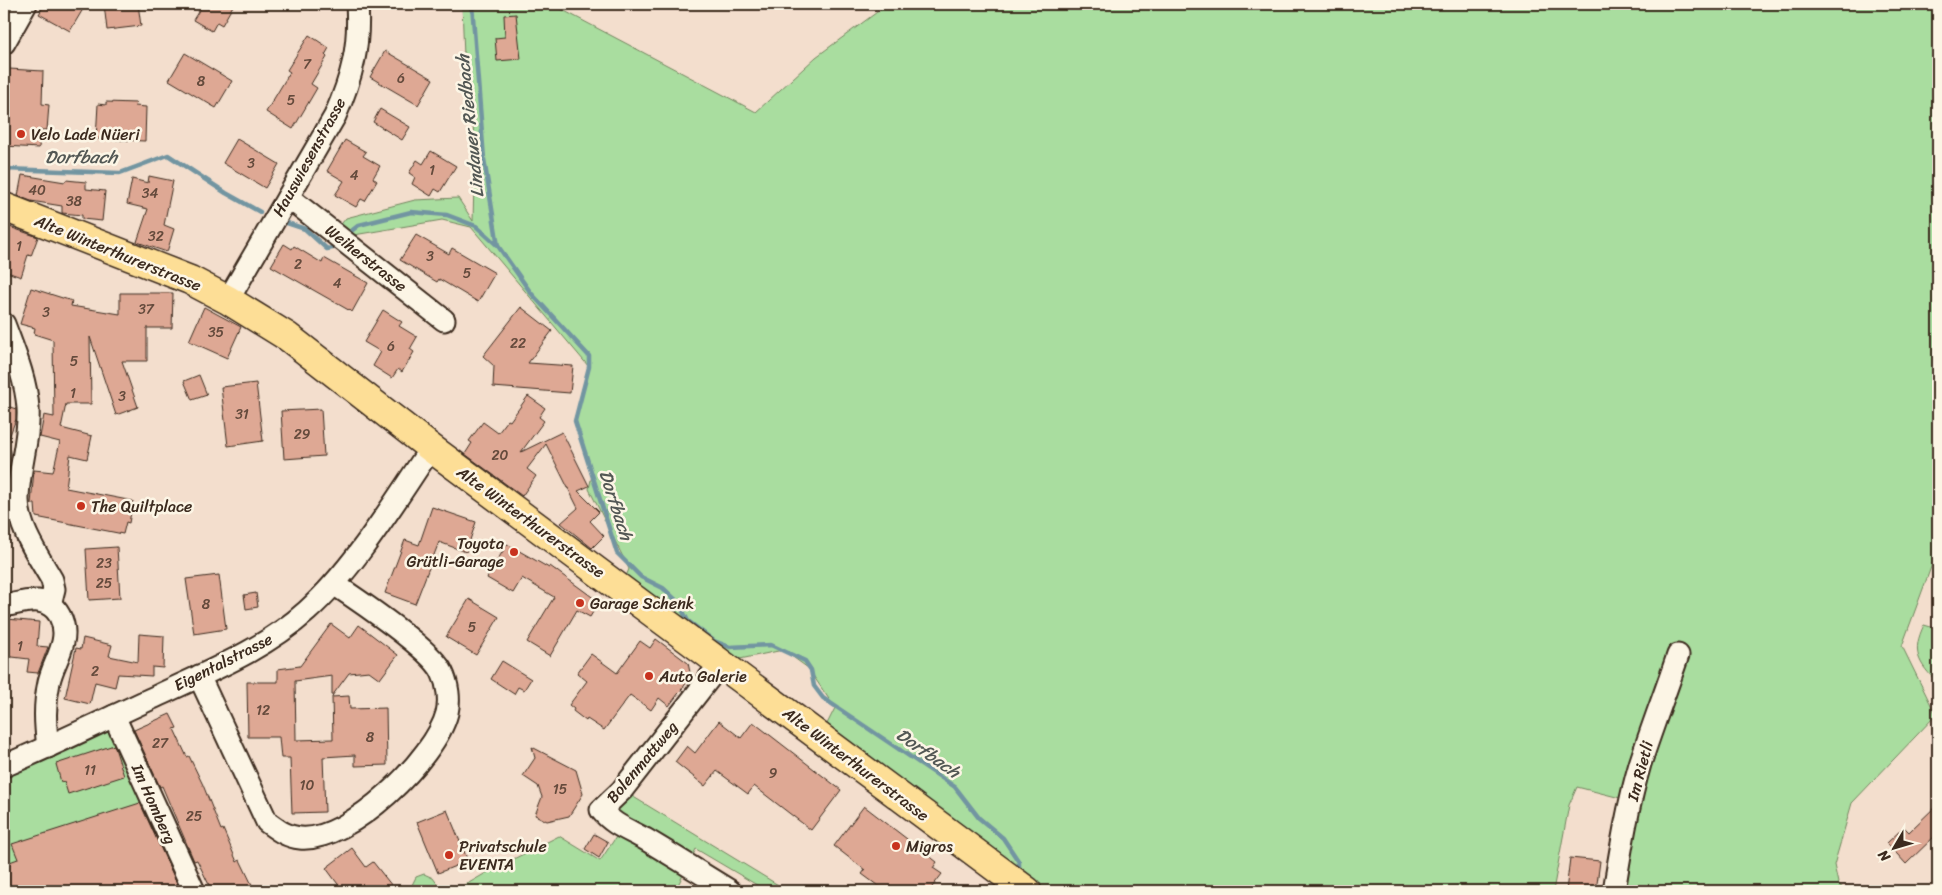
<svg xmlns="http://www.w3.org/2000/svg" width="1942" height="895" font-family="Sriracha,sans-serif">
<style>
.green{fill:#a9dd9f;stroke:#72845e}
.lines{fill:none;stroke-linecap:round;stroke-linejoin:round}
.stream{stroke:#7295a1;stroke-width:4.5}
.building{fill:#dea894;stroke:#3b2a1e}
.minor-casing{stroke:#3b2a1e;stroke-width:25}
.major-casing{stroke:#3b2a1e;stroke-width:31}
.minor{stroke:#fcf5e5;stroke-width:21}
.major{stroke:#fdde96;stroke-width:28}
.poi-dot{fill:#c8321e;stroke:#fcf5e5;stroke-width:2}
.labels{text-anchor:middle;dominant-baseline:central;stroke-width:5;stroke-linejoin:round;paint-order:stroke}
.number-label{font-size:14px;fill:#644a3c}
.poi-label{font-size:16px;fill:#3b2a1e;stroke:#fcf5e5;text-anchor:start}
.street-label{font-size:16px;fill:#3b2a1e;stroke:#fcf5e5}
.water-label{font-size:18px;font-style:italic;fill:#525754;stroke:#fcf5e5}
</style>
<rect width="100%" height="100%" fill="#f3decd"/>
<filter id="ink" filterUnits="userSpaceOnUse"><feTurbulence type="fractalNoise" baseFrequency=".02" numOctaves="2"/><feDisplacementMap in="SourceGraphic" scale="10" xChannelSelector="R" yChannelSelector="G"/><feConvolveMatrix kernelMatrix="1 2 1 2 8 2 1 2 1" color-interpolation-filters="sRGB"/></filter>
<g filter="url(#ink)">
<g class="green">
<path d="M462,4h92l3,3 199,105 60,-55 72,-53h1050v544l-36,98 34,69 -84,88 -18,62 4,18 7,8h-224l15,-89 -59,-15 -8,18 -16,86h-560l12,-17 -185,-136 15,-30 -27,-40 -25,-18 -62,13 -100,-74 8,-20 -40,-80 3,-14 -17,-54 14,-54 -118,-140 -29,-7 -88,15 -3,3 -13,-10 8,-10 69,-18 43,-2 15,23 2,-79 -11,-85z"/>
<path d="M1924,625l14,4v54c-20,-20 -27,-31 -14,-58z"/>
<path d="M114,716l80,175h-190v-125z"/>
<path d="M622,790l166,101h-21l-71,-42 -21,42h-220l31,-18 73,-37 41,25 22,-33 -21,-18z"/>
<path d="M424,874l9,4 5,7 -5,6h-20l-2,-4 5,-10z"/>
</g>
<g class="lines">
<g class="stream">
<path d="M472,4l12,155 14,87"/>
<path d="M4,169l116,4 48,-18 58,38 34,19"/>
<path d="M287,223l18,6 22,20 11,-2"/>
<path d="M350,232l9,-7 52,-13 36,3 29,11 22,20 33,47 58,63v11l-14,54 42,132 24,24 22,11 15,14 10,19 26,20 16,6 41,-2 34,16 6,9 3,16 9,12 132,89 24,31 24,20 16,24v8"/>
</g>
</g>
<g class="building">
<path d="M45,4h41l-16,27 -31,-17z"/>
<path d="M104,4h34l3,22 -34,4z"/>
<path d="M203,4h31l-12,21 -5,-3 -5,9 -19,-11z"/>
<path d="M516,14l5,45 -24,2 -2,-23 10,-1 -1,-22z"/>
<path d="M309,35l20,13 -4,7 2,2 -16,27 6,4 -24,41 -27,-17 24,-40 -3,-2z"/>
<path d="M385,51l48,28 -15,26 -48,-28z"/>
<path d="M185,53l47,28 -16,27 -47,-28z"/>
<path d="M9,69l34,2 -1,33 7,1 -2,25h-7l-1,18 -35,-2v-49h3z"/>
<path d="M106,102l30,1 -1,3 11,1 -1,34 -49,-2 2,-35 8,1z"/>
<path d="M380,109l30,18 -8,13 -29,-18z"/>
<path d="M237,139l42,25 -14,24 -42,-25z"/>
<path d="M345,140l21,12 -3,4 17,10 -7,12 4,3 -12,20 -4,-2 -5,8 -21,-12 9,-14 -17,-10z"/>
<path d="M431,151l25,15 -16,26 -5,-3 -4,7 -19,-12 3,-7 -6,-4 8,-13 6,4z"/>
<path d="M22,175l43,7 1,-2 20,2v7l19,2 -3,30 -20,-2v-4l-20,-2v-7l-31,-5 -13,-5z"/>
<path d="M149,176l24,5 -9,44 10,4 -7,23 -30,-10 11,-33 -21,-5 5,-25 16,4z"/>
<path d="M4,225l34,12 -7,19 -3,-1 -7,22 -17,-6z"/>
<path d="M416,235l33,19 3,-6 43,25 -17,29 -39,-23 -2,3 -37,-22z"/>
<path d="M284,244l8,5 2,-3 28,17 2,-5 44,25 -16,29 -81,-46z"/>
<path d="M31,288l41,13 -1,5 49,8v-21h53l-1,35h-25v33h-25l16,46 -22,8 -26,-78 1,67h-25l-5,24 31,8 -5,23 -17,-4 -4,33 67,13 -4,22 -3,-1 -3,12 -87,-17 -1,-13h-4l3,-34 19,2 7,-30 -20,-5 4,-22 10,2 -1,-77 -19,-6 1,-6 -15,-4z"/>
<path d="M204,307l37,20 -14,31 -38,-17z"/>
<path d="M521,307l31,24 -24,32 45,3 -3,27 -77,-6 1,-21 -11,-10z"/>
<path d="M383,310l19,12 -3,4 18,11 -7,12 4,3 -12,20 -4,-3 -6,9 -19,-12 8,-14 -17,-10z"/>
<path d="M199,375l8,20 -15,5 -8,-19z"/>
<path d="M256,383l7,58 -35,5 -7,-59z"/>
<path d="M528,396l17,12 -6,9 5,4 -23,31 41,-20 27,54 -11,5 21,21 -9,9 14,15 -12,12 -31,-25 17,-15 -32,-64 -19,25 9,7 -14,20 -57,-42 7,-11 -3,-2 14,-19 15,11 10,-13 2,1z"/>
<path d="M4,405l12,4v10l-11,29z"/>
<path d="M321,409l3,47 -40,3 -3,-48z"/>
<path d="M432,507l44,15 -10,30 -27,-10 -24,62 -30,-11 20,-53 14,5z"/>
<path d="M507,544l42,24 1,-2 49,36 -9,15 -13,-7 -27,46 -23,-14 27,-45 -32,-19 -9,15 -26,-15z"/>
<path d="M117,547l3,51 -31,2 -3,-51z"/>
<path d="M219,575l7,54 -32,5 -8,-55z"/>
<path d="M256,593l2,14 -12,2 -2,-14z"/>
<path d="M469,599l30,18 -23,38 -30,-18z"/>
<path d="M7,619l32,3 -2,24 11,1 -10,26 -11,-1 2,-13 -25,-3z"/>
<path d="M331,624l19,14 9,-13 39,30 -18,24 -11,-8 -20,2 -17,23v-20l-37,5 1,59 37,-1 -1,-42 17,-1 1,13 36,-1 1,57 -32,1v-11l-32,2 2,55 -33,1 -2,-55h-9l-2,-21h-31l-1,-55h31v-13l22,-3z"/>
<path d="M139,634l25,2 -1,32 -11,-1v9l-34,-2 -3,13 -20,-5 -5,22 -25,-6 11,-50 5,1 2,-11 29,7 -3,11 29,6z"/>
<path d="M656,639l32,24 3,14 -22,29 -10,-8 -8,12 -21,-15 -26,35 -17,-11 -1,2 -13,-10 1,-2 -5,-4 18,-24 -10,-8 14,-19 26,19 23,-32 10,7z"/>
<path d="M502,661l29,18 -7,11 -6,-3 -4,7 -23,-15z"/>
<path d="M170,714l7,14 -3,1 13,28 2,-1 14,29 18,45 2,-1 14,33 3,-2 15,31h-43l-15,-31 -3,1 -32,-75 -2,1 -26,-57z"/>
<path d="M719,721l22,17 12,-16 88,68 -30,40 -57,-44 -6,8 -31,-23 -12,15 -30,-24 12,-16 8,7z"/>
<path d="M114,745l10,31 -56,18 -4,-13 -3,1 -5,-18z"/>
<path d="M532,747l44,23 7,24 -14,22 -22,5 -12,-6 7,-18 -4,-11 -15,-10 12,-18z"/>
<path d="M140,803l40,87 -5,1h-171v-27l14,-5 -6,-15z"/>
<path d="M1938,804v29l-32,31 -19,-21 17,-16 5,5z"/>
<path d="M864,806l73,56 -4,6 9,6 -13,17h-44l-23,-17 3,-4 -31,-24z"/>
<path d="M447,810l21,51 -30,12 -21,-51z"/>
<path d="M594,834l14,8 -9,16 -14,-9z"/>
<path d="M352,848l14,19 7,-5 23,29h-53l-17,-23z"/>
<path d="M1570,858l30,3 -4,30h-30z"/>
</g>
<g class="lines">
<g class="minor-casing">
<g id="minor">
<path d="M4,43l22,-39"/>
<path d="M288,197l156,123"/>
<path d="M228,300l107,-184c17,-39 25,-69 22,-112"/>
<path d="M4,324c10,27 22,55 24,84 2,31 -10,62 -10,92 0,28 21,57 34,80l2,9 -4,16"/>
<path d="M4,606c11,-2 23,-6 34,-5 20,2 29,23 25,41 -3,14 -11,26 -14,40 -5,23 -4,42 -1,65"/>
<path d="M721,663l-99,127 -21,20c12,15 28,20 44,29 29,17 57,35 85,52"/>
<path d="M199,676l68,146c11,8 20,15 33,16 49,5 136,-81 147,-125 3,-13 1,-29 -5,-41 -10,-22 -84,-72 -108,-88"/>
<path d="M114,716l80,175"/>
<path d="M4,766c52,-22 103,-47 155,-71 51,-24 106,-46 148,-84 48,-43 87,-109 124,-163"/>
<path d="M1614,891c7,-43 14,-86 26,-127 12,-37 26,-73 38,-109"/>
</g>
</g>
<g class="major-casing">
<path id="major" d="M4,207l186,73 38,20 60,37 143,111 596,443"/>
</g>
<use href="#minor" class="minor"/>
<use href="#major" class="major"/>
</g>
</g>
<g class="poi-dot">
<circle cx="21" cy="134" r="5"/>
<circle cx="81" cy="506" r="5"/>
<circle cx="514" cy="552" r="5"/>
<circle cx="580" cy="603" r="5"/>
<circle cx="649" cy="676" r="5"/>
<circle cx="896" cy="846" r="5"/>
<circle cx="449" cy="855" r="5"/>
</g>
<g class="labels">
<g class="number-label">
<text x="307" y="64">7</text>
<text x="401" y="78">6</text>
<text x="201" y="81">8</text>
<text x="291" y="100">5</text>
<text x="251" y="163">3</text>
<text x="432" y="170">1</text>
<text x="354" y="175">4</text>
<text x="37" y="190">40</text>
<text x="150" y="193">34</text>
<text x="74" y="201">38</text>
<text x="156" y="236">32</text>
<text x="19" y="246">1</text>
<text x="430" y="256">3</text>
<text x="298" y="264">2</text>
<text x="467" y="273">5</text>
<text x="337" y="283">4</text>
<text x="146" y="309">37</text>
<text x="46" y="312">3</text>
<text x="216" y="332">35</text>
<text x="518" y="343">22</text>
<text x="391" y="346">6</text>
<text x="74" y="361">5</text>
<text x="73" y="393">1</text>
<text x="122" y="396">3</text>
<text x="242" y="414">31</text>
<text x="302" y="434">29</text>
<text x="500" y="455">20</text>
<text x="104" y="563">23</text>
<text x="104" y="583">25</text>
<text x="206" y="604">8</text>
<text x="472" y="627">5</text>
<text x="20" y="646">1</text>
<text x="95" y="671">2</text>
<text x="263" y="710">12</text>
<text x="370" y="737">8</text>
<text x="160" y="743">27</text>
<text x="90" y="770">11</text>
<text x="773" y="773">9</text>
<text x="307" y="785">10</text>
<text x="560" y="789">15</text>
<text x="194" y="816">25</text>
</g>
<g class="poi-label">
<text x="31" y="134">Velo Lade Nüeri</text>
<text x="91" y="506">The Quiltplace</text>
<text x="504" y="543" text-anchor="end">Toyota<tspan x="504" dy="18">Grütli-Garage</tspan></text>
<text x="590" y="603">Garage Schenk</text>
<text x="659" y="676">Auto Galerie</text>
<text x="459" y="846">Privatschule<tspan x="459" dy="18">EVENTA</tspan></text>
<text x="906" y="846">Migros</text>
</g>
<g class="street-label">
<text transform="translate(309 157) rotate(-61)">Hauswiesenstrasse</text>
<text transform="translate(118 253) rotate(22)">Alte Winterthurerstrasse</text>
<text transform="translate(366 258) rotate(38)">Weiherstrasse</text>
<text transform="translate(531 522) rotate(36)">Alte Winterthurerstrasse</text>
<text transform="translate(223 662) rotate(-27)">Eigentalstrasse</text>
<text transform="translate(642 762) rotate(-50)">Bolenmattweg</text>
<text transform="translate(856 764) rotate(37)">Alte Winterthurerstrasse</text>
<text transform="translate(1640 771) rotate(-75)">Im Rietli</text>
<text transform="translate(154 804) rotate(66)">Im Homberg</text>
</g>
<g class="water-label">
<text transform="translate(470 126) rotate(-96)">Lindauer Riedbach</text>
<text x="81" y="157">Dorfbach</text>
<text transform="translate(616 505) rotate(72)">Dorfbach</text>
<text transform="translate(928 753) rotate(35)">Dorfbach</text>
</g>
</g>
<rect width="1942" height="895" fill="none" stroke="#fcf5e5" stroke-width="20"/>
<rect x="10" y="10" width="1922" height="875" fill="none" stroke="#3b2a1e" stroke-width="2" filter="url(#ink)"/>
<g transform="translate(1894 848) rotate(232)" stroke="#fcf5e5" stroke-width="4" paint-order="stroke">
<path d="M0-4L9 19L0 12L-9 19Z" fill="#3b2a1e"/>
<text y="-8" font-size="14" font-weight="bold" text-anchor="middle" fill="#3b2a1e">N</text>
</g>
</svg>
